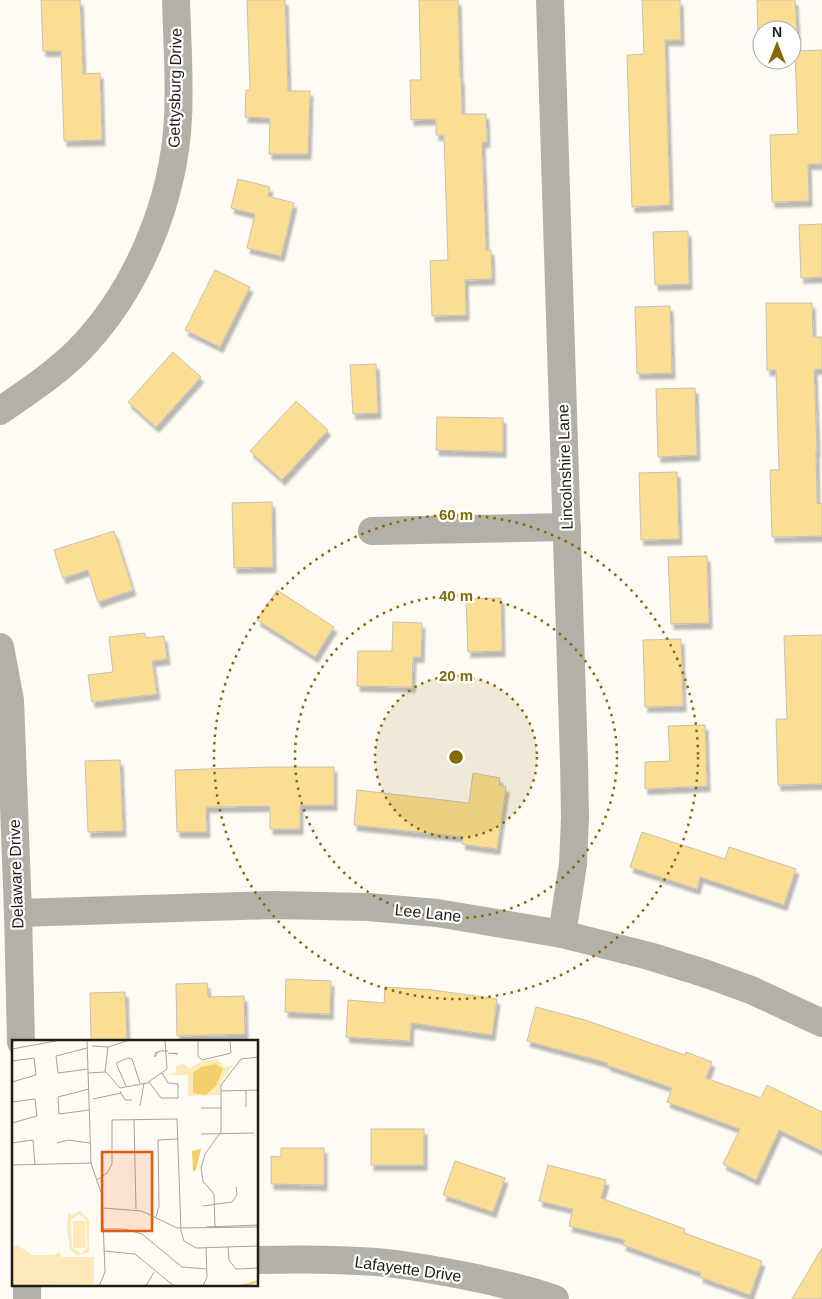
<svg xmlns="http://www.w3.org/2000/svg" width="822" height="1299" font-family="Arial,sans-serif">
<style>
.building{fill:#fbde93;stroke:#c9c2b0;filter:url(#shadow)}
.lines{fill:none;stroke-linecap:round;stroke-linejoin:round}
.minor{stroke:#b3b0a8;stroke-width:28}
.ring{fill:none;stroke:#866a05;stroke-width:2.5;stroke-dasharray:2.5 5}
.labels{text-anchor:middle;dominant-baseline:central;stroke-width:4.5;stroke-linejoin:round;paint-order:stroke}
.street-label{font-size:16px;fill:#201d16;stroke:#fff}
.inset-river{fill:none;stroke:#f3cf6c;stroke-width:2.5}
.inset-road{fill:none;stroke:#a5a29b;stroke-width:1}
.view{fill:#e8590c;fill-opacity:0.15;stroke:#e8590c;stroke-width:2.5}
.inset-edge{fill:none;stroke:#201d16;stroke-width:2.5}
.centre{fill:#866a05;stroke:#fff;stroke-width:2.5}
.ring-label{font-size:15px;text-anchor:middle;font-weight:bold;fill:#866a05;stroke:#fff;stroke-width:4.5;stroke-linejoin:round;paint-order:stroke}
</style>
<defs>
<filter id="shadow"><feDropShadow dx="3" dy="5.5" stdDeviation="1" flood-color="#0004"/></filter>
</defs>
<rect width="100%" height="100%" fill="#fefbf4"/>
<g class="building">
<path d="M41,0h39l3,74 17,-1 2,67 -38,1 -3,-90h-18z"/>
<path d="M247,0h38l3,91h22l-2,63h-39l1,-36 -25,-1 1,-27h4z"/>
<path d="M419,0h39l2,78h1l1,36h24l1,28h-5l4,108h5l1,29 -27,1 1,35 -34,1 -2,-55 18,-1 -4,-125h-8v-16l-25,1 -1,-40h11z"/>
<path d="M642,0h38l1,40h-16l5,165 -38,2 -5,-152 17,-1z"/>
<path d="M757,0h38l2,36h-5v-6h-30v7h-4z"/>
<path d="M822,50v114h-14l1,37 -37,1 -2,-67 28,-1 -3,-83z"/>
<path d="M238,179l32,8 -2,9 26,7 -13,53 -34,-8 8,-34 -24,-6z"/>
<path d="M822,224v53l-21,1 -2,-53z"/>
<path d="M688,231l1,53 -34,1 -2,-53z"/>
<path d="M215,270l35,17 -30,60 -35,-17z"/>
<path d="M766,303h46l1,34h9v32h-8l3,82h-1l1,53 5,-1v33l-50,1 -2,-67h9l-3,-100h-9z"/>
<path d="M670,306l2,67 -35,1 -2,-67z"/>
<path d="M173,352l28,25 -45,50 -28,-25z"/>
<path d="M376,364l2,49 -25,1 -3,-49z"/>
<path d="M695,388l2,67 -39,2 -2,-68z"/>
<path d="M296,401l32,29 -46,50 -32,-29z"/>
<path d="M437,417l66,1v34l-67,-2z"/>
<path d="M677,472l2,67 -38,1 -2,-67z"/>
<path d="M272,502l1,65 -39,1 -2,-65z"/>
<path d="M114,531l19,59 -35,12 -10,-32 -25,8 -9,-28z"/>
<path d="M707,556l2,67 -38,1 -3,-67z"/>
<path d="M277,590l57,37 -19,30 -58,-37z"/>
<path d="M501,598l1,53 -34,1 -2,-53z"/>
<path d="M393,622l29,1 -1,34h-8l-1,30 -55,-1 1,-35h34z"/>
<path d="M145,633l1,5 18,-2 3,23 -15,2 5,33 -65,8 -4,-27 25,-3 -4,-35z"/>
<path d="M822,635v149l-44,1 -2,-66h11l-3,-83z"/>
<path d="M681,639l2,67 -38,1 -2,-67z"/>
<path d="M705,725l2,61 -62,3v-27l25,-1 -2,-35z"/>
<path d="M120,760l3,71 -35,1 -3,-71z"/>
<path d="M270,767h64v38h-34v24h-30v-23l-64,1 1,25h-30l-2,-62z"/>
<path d="M473,773l27,5 -1,7 7,2 -9,62 -35,-5 1,-7 -109,-12 3,-35 112,13z"/>
<path d="M642,832l83,27 4,-12 67,22 -12,36 -84,-28 -3,12 -67,-22z"/>
<path d="M286,979l45,2 -1,33 -45,-2z"/>
<path d="M207,983l1,14 36,-1 1,38 -68,2 -1,-52z"/>
<path d="M385,987l48,3 64,9 -5,36 -81,-12 -1,18 -64,-4 2,-37 36,3z"/>
<path d="M125,992l2,50h-36l-1,-49z"/>
<path d="M536,1007l49,13 100,35 1,-3 26,10 -6,16 55,20 6,-13 55,27v39l-43,-21 -23,50 -33,-16 17,-35 -73,-27 5,-14 -65,-23 1,-2 -81,-22z"/>
<rect x="371" y="1129" width="53" height="36"/>
<path d="M281,1148h43v37l-53,-1v-28l10,1z"/>
<path d="M455,1161l50,17 -12,34 -50,-17z"/>
<path d="M548,1165l58,15 -5,18 84,31 -1,4 78,28 -12,34 -50,-18 1,-4 -78,-28 2,-5 -56,-14 4,-17 -34,-8z"/>
<path d="M822,1248v51h-30z"/>
</g>
<g class="lines">
<g class="minor">
<path d="M550,0l24,761 1,56 -2,47 -11,70"/>
<path d="M0,411c27,-19 55,-37 78,-60 59,-60 96,-150 100,-233 2,-39 -1,-79 -2,-118"/>
<path d="M372,531l195,-4"/>
<path d="M0,647l10,53 8,213 3,129"/>
<path d="M18,913l256,-8 94,2 69,6 125,21 87,22 55,17 47,17 71,33"/>
<path d="M258,1260c39,-1 78,-1 118,2 35,3 71,10 105,17 25,6 50,11 74,20"/>
<path d="M27,1285v14"/>
</g>
</g>
<circle cx="456" cy="757" r="81" fill="#866a05" fill-opacity=".12"/>
<g class="ring">
<circle cx="456" cy="757" r="81"/>
<circle cx="456" cy="757" r="161"/>
<circle cx="456" cy="757" r="242"/>
</g>
<g class="labels">
<g class="street-label">
<text transform="translate(175 88) rotate(-89)">Gettysburg Drive</text>
<text transform="translate(565 467) rotate(-92)">Lincolnshire Lane</text>
<text transform="translate(16 874) rotate(-92)">Delaware Drive</text>
<text transform="translate(428 913) rotate(6)">Lee Lane</text>
<text transform="translate(408 1269) rotate(8)">Lafayette Drive</text>
</g>
</g>
<g transform="translate(12 1040)">
<rect width="246" height="246" fill="#fefbf4"/>
<path d="M206,19l6,8 9,-2 -12,16 -1,14 -32,1v-21h-23l11,-2v-7l7,-3 6,6 11,-7zM68,171l9,9v32l-11,4 -8,-6 -3,-21 1,-17 4,3zM67,174l7,6 1,27 -6,7 -9,-7 -1,-27zM61,181h12l1,27h-13zM5,205l15,10h22l5,-3 3,5h32v27h5l-87,2v-39z" fill="#fdeab8" fill-rule="evenodd"/>
<path d="M204,24l7,5 -7,17 -10,9 -13,-2v-20l8,-6zM189,109l-5,21 -3,2 -1,-21z" fill="#f3cf6c"/>
<path class="inset-river" d="M230,246l17,-5"/>
<path class="inset-road" d="M75,0l4,123 11,32 3,77 -6,14M186,0v16l4,4 29,-7 -1,-13M80,6l16,1M75,8l-31,8 2,17 30,-4M0,9l49,-9M146,12l-3,5v-4l6,-2h7M156,13l10,1 -5,-1M0,21l22,-3 2,17 -24,7M93,32l3,-25 21,-7M76,33l18,-1 14,16 27,-5 20,-14 -2,-29M137,42l12,16h17v-14l-10,-1 -6,-10M114,46l-10,-23 12,-5 4,1 8,24M77,49l-31,8 1,17 30,-4M234,50v17M108,51l5,9h7M209,51l38,-1M81,59l28,-6M0,62l23,-3 2,17 -25,7M128,66l4,-23M189,68h21M122,79l2,90M189,94l53,-1M0,103l21,-3 2,25M45,103l11,-3 22,3M0,125l79,-2M85,140l10,-7 5,-9v-44l65,-1 4,112 3,10 12,7 63,-2M191,166l29,-4 5,-7 -1,-8M91,168l39,3 35,17 82,-1M144,177l3,-11 -1,-66 20,-1M194,187l53,-2M203,188l-1,-34 -11,-13 -2,-13 4,-14 16,-22v-47l20,-26 18,-2M91,189h22l17,5 40,33 25,2M216,207l1,13 7,9 23,-1M92,211l31,3 39,32M134,246l8,-14M191,246l4,-9 -1,-29"/>
<path class="view" d="M90,112h50v79h-50z"/>
<rect width="246" height="246" class="inset-edge"/>
</g>
<circle cx="456" cy="757" r="8" class="centre"/>
<g class="ring-label">
<text x="456" y="520">60 m</text>
<text x="456" y="601">40 m</text>
<text x="456" y="681">20 m</text>
</g>
<g transform="translate(777 45)"><circle r="24" fill="#ffffff" stroke="#a6a5a2"/>
<path d="M0-4L9 19L0 12L-9 19Z" fill="#866a05"/>
<text y="-8" font-size="14" font-weight="bold" text-anchor="middle" fill="#201d16">N</text>
</g>
</svg>
